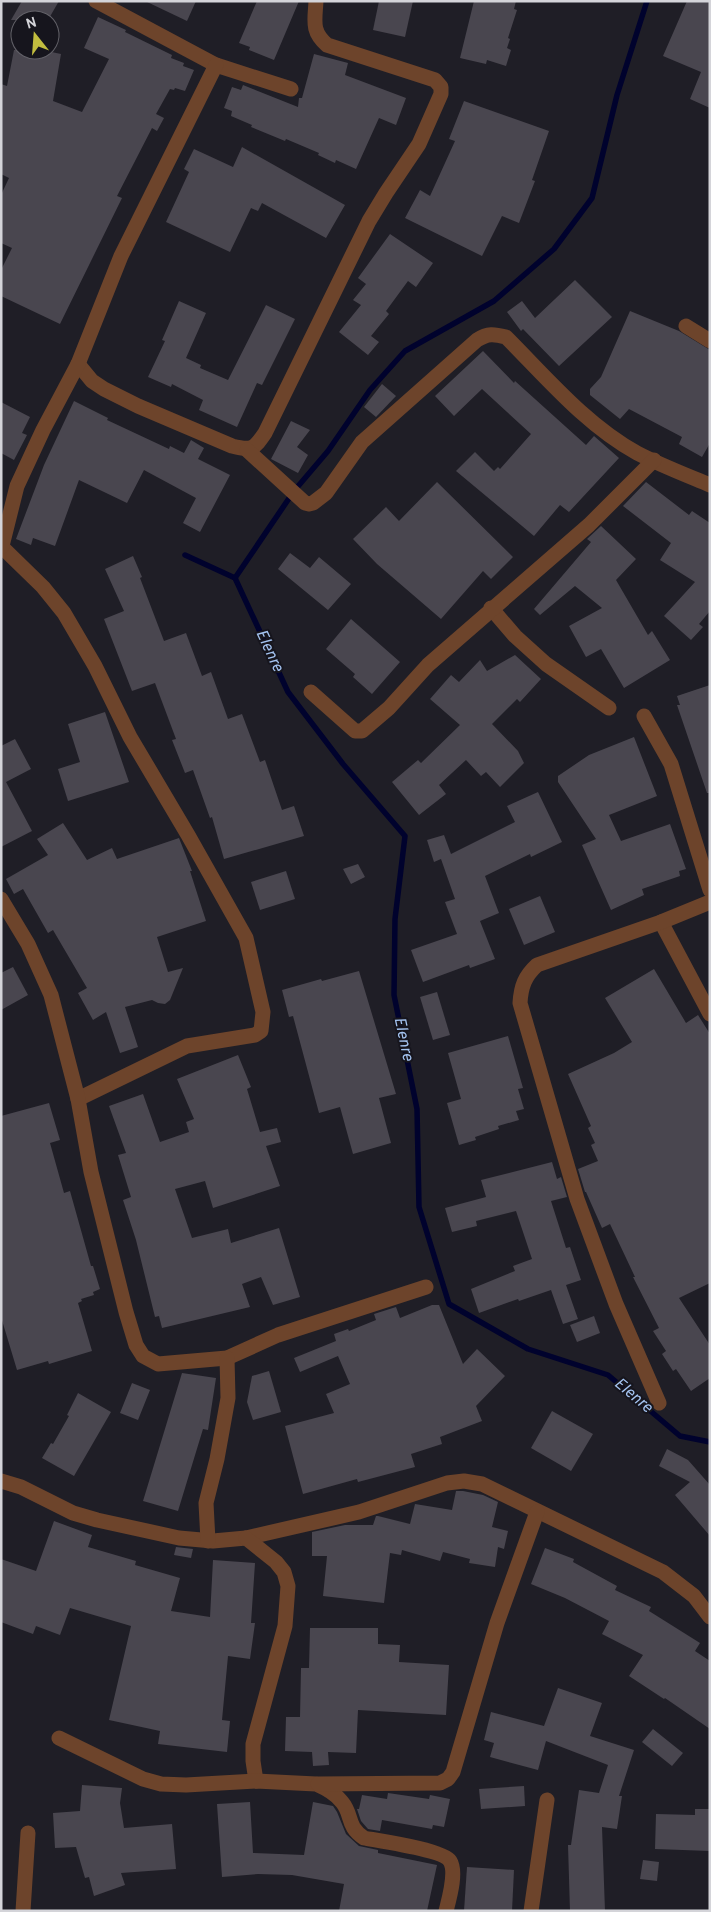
<svg xmlns="http://www.w3.org/2000/svg" width="711" height="1912" font-family="Overpass,sans-serif">
<style>
.lines{fill:none;stroke-linecap:round;stroke-linejoin:round}
.stream{stroke:#00022d;stroke-width:5.5}
.building{fill:#49464f}
.street{stroke:#6d442b;stroke-width:15}
.labels{text-anchor:middle;dominant-baseline:central;stroke-width:4;stroke-linejoin:round;paint-order:stroke}
.water-label{font-size:16px;font-style:italic;fill:#a4c3f0;stroke:#16151d}
</style>
<rect width="100%" height="100%" fill="#1f1e26"/>
<g class="lines">
<g class="stream">
<path d="M185,555l50,23 53,114 55,72 62,72 -10,83 -1,76 23,114 2,98 30,97 79,45 80,26 72,61 30,6"/>
<path d="M235,578l59,-87 34,-40 42,-61 35,-39 89,-50 60,-52 38,-51 25,-103 30,-94"/>
</g>
</g>
<g class="building">
<path d="M22,1h37l-11,19h-37z"/>
<path d="M145,1h51l-9,20z"/>
<path d="M257,1h42l-25,59 -25,-10 1,-3 -11,-4z"/>
<path d="M379,1h34l-8,36 -32,-7z"/>
<path d="M474,1h42l-2,8 3,1 -9,28 2,1 -3,9 4,2 -5,16 -19,-6 -1,4 -26,-6z"/>
<path d="M687,1h23v107l-20,-9 11,-27 -38,-16z"/>
<path d="M98,17l28,13 -1,2 47,23 -1,3 13,5 -1,3 11,4 -9,21 -10,-3 -1,2 -4,-1 -14,25 8,4 -7,13 -5,-3 -35,68 5,2 -62,126 -59,-28v-26l11,-22 -11,-5v-48l8,-17 -8,-4v-90l6,2 7,-36h28l19,4 -8,47 29,11 27,-53 -25,-11z"/>
<path d="M314,54l34,9 -3,12 61,23 -10,27 -17,-7 -23,51 -20,-9 -1,3 -17,-8 1,-2 -33,-14 -1,2 -34,-14 1,-2 -21,-9 1,-5 -8,-3 8,-21 9,3 2,-5 55,22 1,-9h3z"/>
<path d="M464,101l85,30 -17,49 3,1 -16,42 -17,-7 -20,40 -77,-38 15,-28 10,6 25,-55 -6,-2z"/>
<path d="M242,147l103,58 -19,33 -64,-35 -4,8 -7,-3 -21,44 -64,-30 23,-50 -5,-3 10,-20 39,18z"/>
<path d="M390,234l43,29 -17,24 -8,-6 -22,30 3,3 -18,22 8,6 -11,13 -29,-23 22,-27 -8,-5 13,-16 -8,-6z"/>
<path d="M575,280l37,37 -53,49 -36,-37 -2,2 -14,-19 15,-11 13,17z"/>
<path d="M179,301l27,12 -20,45 15,7 -1,3 28,12 38,-75 29,14 -33,66 -5,-2 -20,44 -38,-17 4,-10 -31,-16 -1,3 -23,-10 17,-36 -3,-1z"/>
<path d="M630,311l49,20 31,19v93l-8,14 -23,-13 3,-7 -53,-28 -9,10 -30,-24v-6l11,-12z"/>
<path d="M483,351l31,32 1,-2 71,64 8,-9 25,22 -50,54 -9,-7 -26,31 -78,-65 19,-19 19,19 4,-4 2,2 31,-35 -49,-45 -28,27 -19,-20z"/>
<path d="M382,384l14,12 -20,21 -12,-10z"/>
<path d="M74,401l34,17 -1,2 62,29 1,-3 14,7 7,-13 13,8 -6,11 32,16 -30,57 -17,-9 13,-25 -52,-28 -17,33 -48,-23 -24,66 -22,-8 -2,7 -15,-6 28,-74z"/>
<path d="M1,402l29,15 -8,16 5,2 -13,25 -13,-7z"/>
<path d="M291,421l19,9 -13,17 11,8 -10,18 -27,-14z"/>
<path d="M437,482l76,75 -22,22 -8,-8 -42,48 -64,-55 -24,-25 33,-32 13,14z"/>
<path d="M646,482l43,33 3,-4 18,12v88l-11,13 4,3 -12,13 -27,-24 31,-34 -35,-22 11,-17 -48,-37z"/>
<path d="M601,526l35,33 -20,21 32,55 4,-4 18,29 -46,28 -23,-39 -15,8 -17,-31 33,-18 -27,-22 -35,29 -6,-6 57,-67 -4,-3z"/>
<path d="M290,553l20,15 9,-11 32,27 -23,26 -50,-41z"/>
<path d="M133,556l9,21 -2,1 24,63 22,-8 16,43 9,-4 17,47 14,-5 18,48 5,-2 17,50 12,-4 10,30 -80,23 -12,-42 -2,1 -17,-48 -8,3 -13,-33 4,-1 -21,-56 -23,8 -28,-72 20,-8 -19,-42z"/>
<path d="M351,619l49,43 -28,32 -19,-17 2,-3 -29,-25z"/>
<path d="M515,655l26,24 -21,23 -3,-3 -25,25 26,27 6,12 -24,24 -14,-15 -5,4 -15,-16 -27,25 7,9 -27,21 -27,-33 26,-22 3,3 39,-38 -30,-26 21,-24 8,7 21,-22 7,11z"/>
<path d="M710,685v108h-3l-30,-88h3l-3,-9z"/>
<path d="M105,712l24,70 -61,19 -10,-32 22,-7 -12,-38z"/>
<path d="M634,737l23,59 -48,19 12,26 49,-17 16,45 -7,2 1,5 -38,13 2,6 -33,15 -29,-65 14,-6 -38,-57v-6l31,-21z"/>
<path d="M15,739l16,30 -25,13 26,49 -31,16v-101z"/>
<path d="M538,792l24,50 -31,15 -1,-3 -45,22 14,37 -19,8 15,38 -25,9 -1,-3 -46,17 -12,-32 46,-16 -12,-32 10,-3 -14,-40 -7,3 -7,-22 17,-5 7,19 64,-32 -8,-16z"/>
<path d="M63,823l24,37 25,-12 5,11 62,-21 13,33h-2l16,50 -49,16 11,35 15,-4 -13,32 -5,4 -7,-1 -6,-3 -27,7 13,40 -18,6 -14,-41 -13,8 -15,-27 9,-5 -34,-58 -5,3 -25,-44 -9,5 -8,-15 42,-24 -11,-16z"/>
<path d="M358,864l7,13 -14,7 -8,-15z"/>
<path d="M286,871l9,28 -35,11 -9,-28z"/>
<path d="M540,896l15,36 -31,13 -15,-36z"/>
<path d="M13,967l15,28 -27,15v-37z"/>
<path d="M654,969l32,54 12,-8 12,19v249l-31,15 31,47v33l-19,13 -15,-22 -3,2 -11,-17 4,-3 -13,-20 6,-3 -26,-51h2l-25,-53 -8,4 -16,-36h-1l-7,-23 20,-8 -7,-16 4,-2 -7,-15 3,-2 -23,-52 46,-21 18,-11 -27,-44z"/>
<path d="M359,971l37,123 -17,4 12,45 -38,11 -13,-47 -21,6 -26,-97 -4,1 -7,-27 39,-11 1,2z"/>
<path d="M437,992l13,43 -17,5 -13,-43z"/>
<path d="M508,1036l15,52 -5,1 6,20 -8,2 3,9 -21,6 1,3 -24,8 1,3 -17,5 -12,-42 14,-4 -13,-46z"/>
<path d="M238,1055l13,32 -4,2 13,43 17,-4 4,14 -15,4 14,40 -67,22 -8,-27 -30,8 17,49 36,-9 3,14 48,-15 21,69 -27,8 -12,-28 -19,7 8,23 -88,21 -3,-12 -4,1 -19,-77 -13,-40 8,-3 -13,-42 8,-2 -17,-47 34,-12 17,48 29,-10 -3,-10 8,-3 -17,-40z"/>
<path d="M49,1103l11,37 -10,3 14,50 6,-2 21,75h2l7,23 -7,3 1,3 -13,4 1,2 -4,2 14,48 -43,13 -1,-3 -31,9 -16,-53v-201z"/>
<path d="M552,1162l5,17 4,-2 6,20 -16,4 15,47 4,-1 11,33 -15,5 12,34 -15,5 -12,-34 -32,11 -1,-2 -39,14 -8,-24 44,-18 -2,-5 19,-7 -16,-48 -40,10 1,5 -25,6 -7,-24 41,-11 -5,-17z"/>
<path d="M432,1305h7l24,59 14,-15 28,27 -29,30 6,15 -42,16 2,7 -31,10 4,13 -57,15 -1,-3 -54,15 -18,-68 49,-13 -8,-19 24,-10 -12,-28 -38,16 -6,-14 42,-17 -2,-7 14,-5 1,2 27,-11 -2,-6 22,-7 4,11z"/>
<path d="M594,1316l6,17 -23,9 -7,-17z"/>
<path d="M269,1371l12,41 -28,8 -6,-18 5,-26z"/>
<path d="M182,1373l34,5 -8,52 -5,-1 -25,82 -35,-10z"/>
<path d="M132,1383l18,7 -12,30 -18,-7z"/>
<path d="M78,1393l33,19 -37,64 -32,-18 9,-15 2,1 16,-28 -2,-1z"/>
<path d="M552,1411l41,23 -22,37 -40,-23z"/>
<path d="M667,1449l21,11 22,25v51l-35,-41 15,-13 -31,-16z"/>
<path d="M456,1491h7l20,4 15,7 -6,25 16,4 -4,18 -6,-2 -3,20 -26,-4 1,-4 -27,-7 -3,9 -38,-11 -1,5 -11,-2 -6,50 -61,-7 4,-40h-15v-24l33,-7h28l3,-9h2l32,8 5,-20 37,6z"/>
<path d="M54,1521l38,14 -4,12 48,14 -1,4 45,13 -9,33 39,6 3,-57 42,3 -4,60h4l-5,36 -22,-3 -6,64 8,1 -3,31 -69,-8 2,-13 -51,-11 22,-94 -61,-18 -10,27 -24,-9 -3,8 -32,-12v-63l35,12z"/>
<path d="M176,1547l17,2 -2,9 -17,-3z"/>
<path d="M545,1548l29,11 -1,3 44,24 -2,4 36,17 -2,4 51,32 -5,8 15,10v68l-45,-31 -1,1 -35,-23 14,-21 -41,-21 7,-13 -44,-23 -34,-14z"/>
<path d="M310,1628h68v16l22,1 -1,17 50,3 -3,50 -88,-5 -2,43 -28,-1 1,13 -16,1 -1,-14 -27,-1 1,-34h14l1,-49h8z"/>
<path d="M558,1688l44,15 -12,33 44,14 -15,46h3l-5,33 -15,-2 3,84h-35l-2,-66h3l8,-55 20,3 9,-28 -62,-24 -8,29 -48,-13 4,-14 -10,-3 7,-28 53,14z"/>
<path d="M653,1729l30,24 -11,13 -30,-24z"/>
<path d="M82,1785l40,3 -2,15 4,25 48,-4 4,45 -55,4 4,12 -31,11 -5,-19 -4,1 -9,-31 -21,1 -2,-35 27,-2z"/>
<path d="M524,1786l1,20 -44,3 -2,-20z"/>
<path d="M388,1793l41,6 1,-4 20,4 -6,28 -11,-2 -1,4 -50,-9 -2,11 -12,-2 -7,-8 -4,-12h2l3,-14 25,4z"/>
<path d="M250,1802l3,51 51,2 9,-53 20,4 4,6 9,22 13,12 19,4v3l59,12 -10,46h-88l5,-27 -52,-9 -34,-1 -36,3 -5,-73z"/>
<path d="M695,1809h15v42l-55,-2 1,-35 39,1z"/>
<path d="M643,1860l16,2 -2,19 -17,-2z"/>
<path d="M467,1867l47,3 -2,41h-48z"/>
</g>
<g class="lines">
<g class="street">
<path d="M96,1l120,64 75,24"/>
<path d="M686,326l24,15"/>
<path d="M78,364l14,17 12,8 34,17 94,40c20,5 22,3 33,-13l104,-212 17,-28 33,-49 22,-50v-7l-6,-7 -108,-35c-16,-14 -12,-24 -11,-44"/>
<path d="M247,450l58,53 4,1 4,-1 13,-10 36,-51 115,-102c11,-7 17,-6 29,-3 40,40 80,88 131,116 23,12 49,22 73,32"/>
<path d="M1,546l42,41 21,26 31,53 35,71 58,98 58,103 17,74 -2,19 -6,4 -68,11 -109,53"/>
<path d="M2,546l15,-60 26,-56 35,-66 43,-108 95,-191"/>
<path d="M491,608l24,28 31,28 63,44"/>
<path d="M311,692l44,39h7l27,-23 39,-43 161,-140 65,-65"/>
<path d="M644,716l27,48 39,126"/>
<path d="M1,899l27,45 23,51 27,104 13,73 35,140 10,33 7,11 15,8 69,-6 51,-23 148,-48"/>
<path d="M661,922l49,92"/>
<path d="M659,1403l-43,-99 -39,-105 -57,-196c1,-17 5,-27 17,-38l124,-43 49,-20"/>
<path d="M1,1481l20,6 52,26 24,7 82,18 34,3 33,-3 113,-26 88,-29 17,-2 18,3 181,88 31,24 16,21"/>
<path d="M246,1538l30,24 8,10 4,14 -3,40 -32,118v17l3,20"/>
<path d="M208,1541l-2,-38 11,-44 11,-61 -1,-40"/>
<path d="M59,1738l84,41 18,5 25,1 70,-4 60,3c9,4 20,10 26,18 11,13 4,24 22,36 16,3 79,12 86,23 7,11 -1,38 -4,50"/>
<path d="M318,1784l122,-1 8,-4 5,-7 44,-149 40,-111"/>
<path d="M23,1911l5,-78"/>
<path d="M531,1911l16,-111"/>
</g>
</g>
<g class="labels">
<g class="water-label">
<text transform="translate(269 651) rotate(65)">Elenre</text>
<text transform="translate(403 1039) rotate(78)">Elenre</text>
<text transform="translate(633 1396) rotate(40)">Elenre</text>
</g>
</g>
<rect width="711" height="1912" fill="none" stroke="#d4d4d9" stroke-width="5"/>
<g transform="translate(35 35) rotate(343)"><circle r="24" fill="#16151d" stroke="#626168"/>
<path d="M0-4L9 19L0 12L-9 19Z" fill="#c2bd3f"/>
<text y="-8" font-size="14" font-weight="bold" text-anchor="middle" fill="#d4d4d9">N</text>
</g>
</svg>
